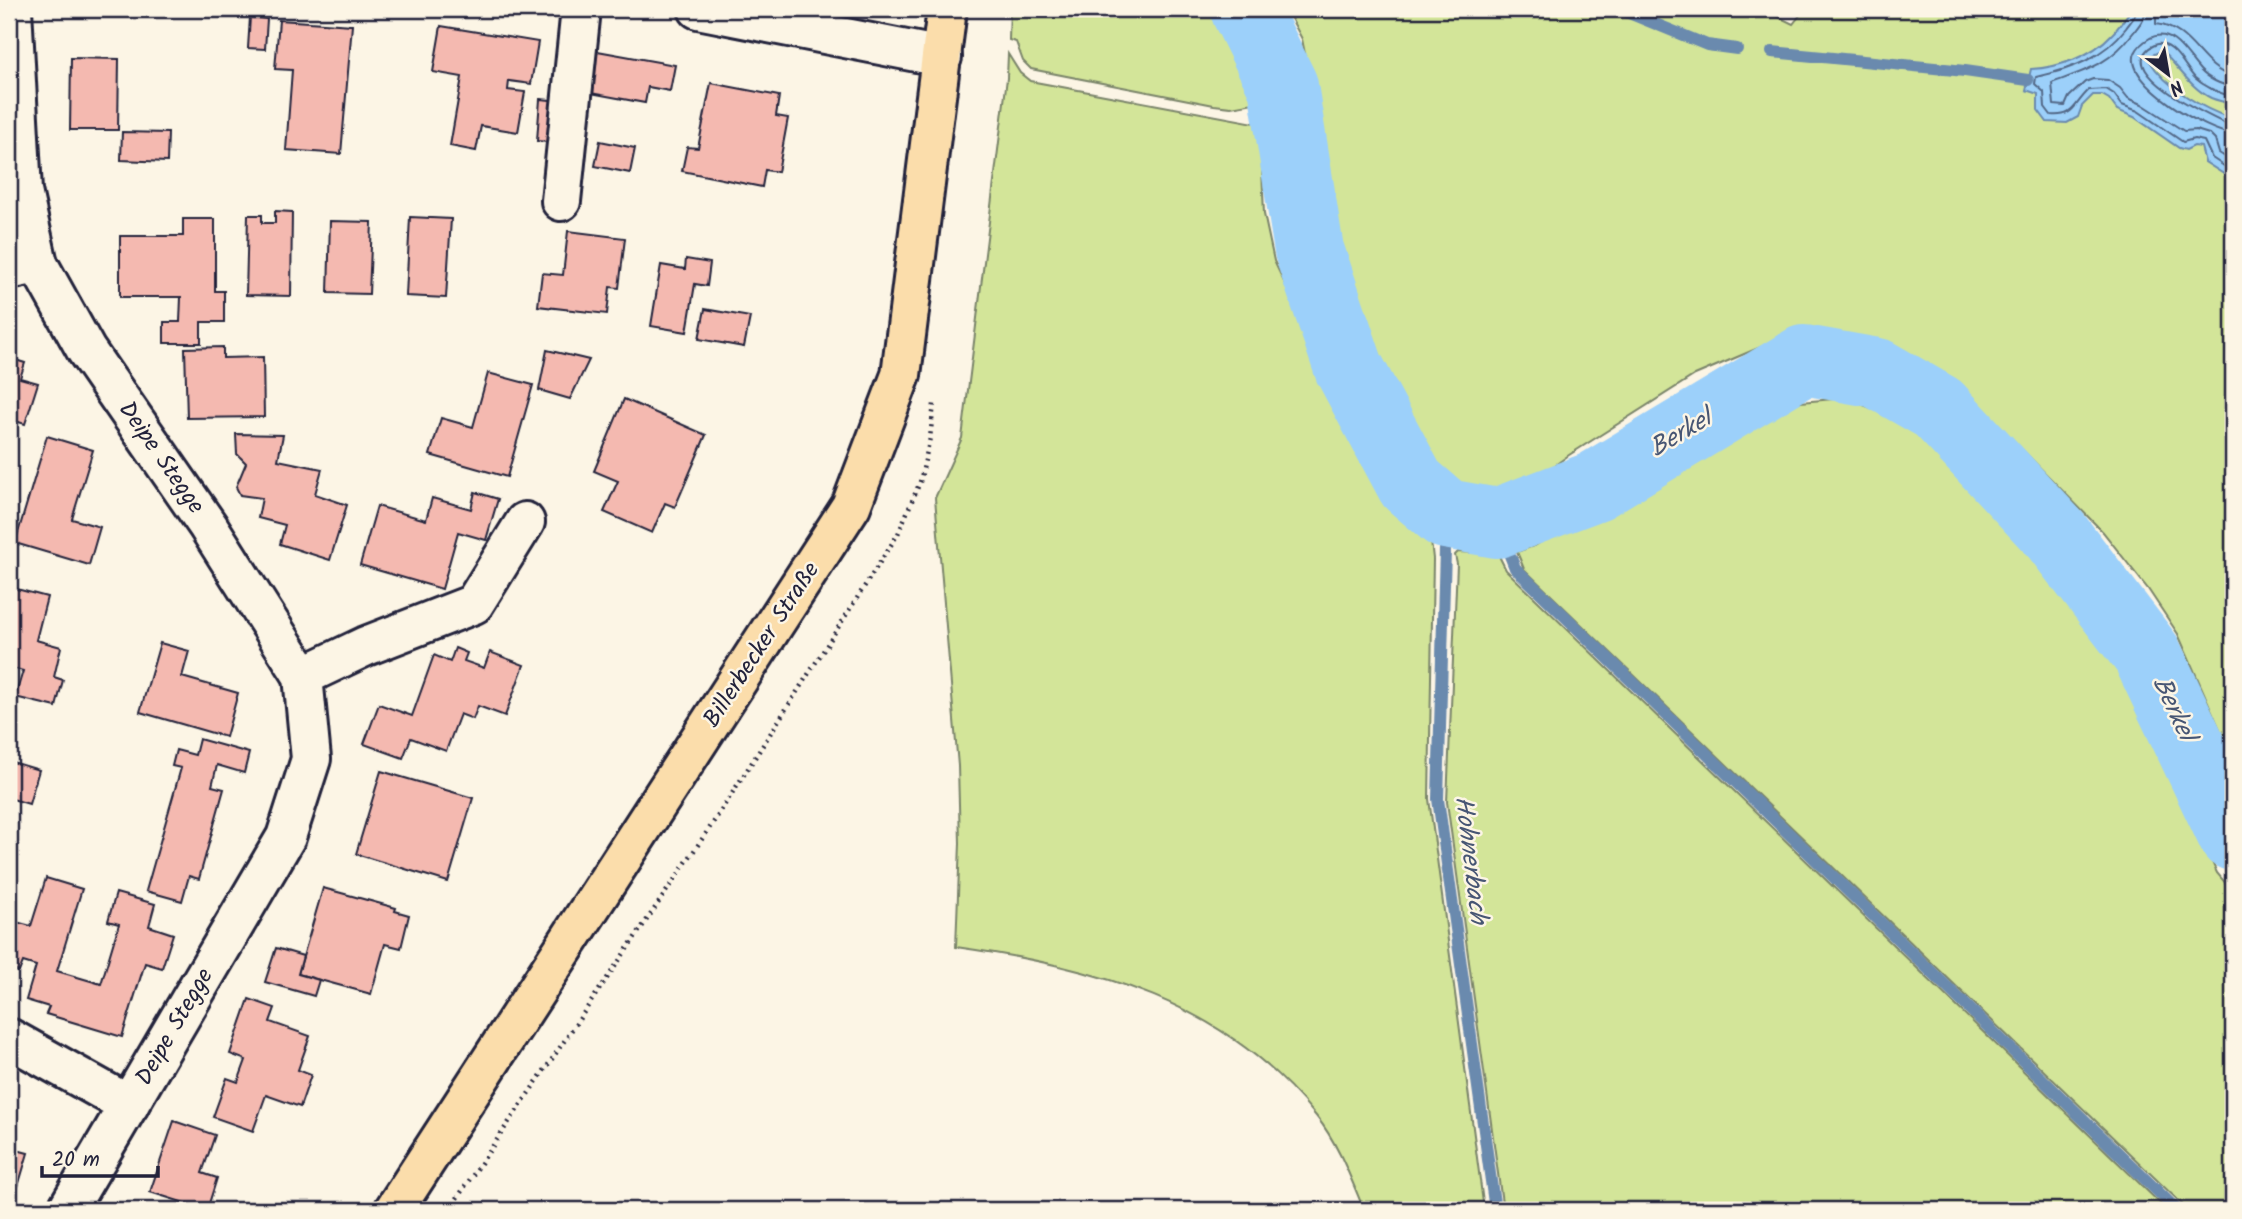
<svg xmlns="http://www.w3.org/2000/svg" width="2242" height="1219" font-family="Kalam,sans-serif">
<style>
.green{fill:#d3e599;stroke:#7a846a;stroke-width:2}
.water{fill:#9cd0fa;stroke:#6b8aae;stroke-width:2}
.lines{fill:none;stroke-linecap:round;stroke-linejoin:round}
.shore{stroke:#536887;stroke-width:2}
.stream{stroke:#6b8aae;stroke-width:12}
.river{stroke:#9cd0fa;stroke-width:70}
.building{fill:#f4b9b0;stroke:#22223b;stroke-width:2}
.minor-casing{stroke:#22223b;stroke-width:44}
.major-casing{stroke:#22223b;stroke-width:44}
.path{stroke:#22223b;stroke-width:4.5;stroke-dasharray:2 5;stroke-linecap:butt}
.minor{stroke:#fcf5e5;stroke-width:38}
.major{stroke:#fbddab;stroke-width:38}
.labels{text-anchor:middle;dominant-baseline:central;stroke-width:5;stroke-linejoin:round;paint-order:stroke}
.street-label{font-size:24px;fill:#22223b;stroke:#fcf5e5}
.water-label{font-size:26px;font-style:italic;fill:#475674;stroke:#fcf5e5}
</style>
<rect width="100%" height="100%" fill="#fcf5e5"/>
<filter id="ink" filterUnits="userSpaceOnUse"><feTurbulence type="fractalNoise" baseFrequency=".0143" numOctaves="2"/><feDisplacementMap in="SourceGraphic" scale="14" xChannelSelector="R" yChannelSelector="G"/><feConvolveMatrix kernelMatrix="1 2 1 2 8 2 1 2 1" color-interpolation-filters="sRGB"/></filter>
<g filter="url(#ink)">
<g class="green">
<path d="M1010,9h200c18,30 34,60 44,94l-23,4 -17,-2 -183,-36 -8,-8 -7,-19 -7,-2z"/>
<path d="M1286,9h476l31,15 12,-15h428v750l-55,-125 -30,-45 -45,-57 -141,-144 -68,-42 -57,-14 -33,-1 -34,12 -75,32 -126,80 -35,25 -37,14h-34l-32,-23 -83,-189 -30,-107 -3,-72 -13,-64z"/>
<path d="M1008,54l12,19 10,8 230,43 4,90 10,47 85,179 32,54 40,47 2,18 -4,240 55,411h-120c-13,-31 -26,-67 -48,-94 -92,-115 -221,-149 -360,-169l4,-104 -2,-77 -23,-268 27,-60 45,-360z"/>
<path d="M1845,398l47,18 41,30 158,172 46,81 80,174 16,19v318h-45l-664,-641 -7,-17 19,-7 205,-122 48,-20z"/>
<path d="M1458,552l40,2 8,16 661,640h-664l-56,-408 10,-238 -2,-9z"/>
</g>
<path class="water" d="M2132,9h101v96c-7,-3 -15,-4 -22,-7 -21,-10 -33,-33 -50,-47l-9,4 -3,5c17,28 54,49 84,59v61l-28,-18 -4,-15 -7,-1 -8,4 -7,-2 -45,-31 -17,-7 -8,-11 -7,-4h-9l-11,11 -4,11 -11,6 -20,-1 -9,-12v-16l-12,-4 5,-21c27,-1 61,-13 80,-34 8,-7 14,-18 21,-26z"/>
<g class="lines">
<g class="shore">
<path d="M2137,9c-1,8 -6,12 -11,19 -23,30 -54,41 -90,49l-1,7 9,8 1,15 6,8c24,2 22,-10 38,-25l17,-1 8,5 8,11 16,6 45,31 11,-3 10,2 8,17 21,14"/>
<path d="M2146,9c-1,10 -7,16 -13,24 -24,32 -46,37 -81,50l2,22 11,1 4,-9 16,-15 8,-3 15,1 12,8 8,10 14,6 42,27 12,-1 13,4 6,6 4,13 14,9"/>
<path d="M2156,9v15c38,5 43,43 77,53"/>
<path d="M2233,88c-12,-4 -24,-8 -33,-18 -13,-14 -27,-43 -50,-32 -7,4 -12,8 -15,15 -12,30 74,80 98,81"/>
<path d="M2233,97c-14,-4 -27,-9 -38,-19 -9,-9 -19,-32 -34,-34 -4,-1 -11,3 -14,6 -25,26 63,66 79,74l7,1"/>
</g>
<g class="stream">
<path d="M1619,9l88,36 30,4"/>
<path d="M1772,52l193,19 63,9"/>
<path d="M1446,514l-8,285 57,411"/>
<path d="M1497,523l18,45 662,642"/>
</g>
<path class="river" d="M1245,9l38,77 26,164 40,118 62,116 35,30 51,9 98,-37 209,-126 73,13 61,35 117,126 92,120 86,182"/>
</g>
<g class="building">
<path d="M250,17l17,2 -2,30 -17,-1z"/>
<path d="M279,20l73,5 -11,129 -55,-4 6,-80 -17,-1z"/>
<path d="M441,26l97,16 -7,42 -22,-3 -1,9 17,2 -7,40 -37,-6 -5,25 -26,-5 12,-69 -29,-5z"/>
<path d="M592,50l83,15 -5,26 -22,-4 -3,16 -60,-11z"/>
<path d="M71,58l48,1 -1,71h-48z"/>
<path d="M711,83l68,13 -3,20 12,2 -10,54 -13,-2 -3,17 -80,-16 5,-24 11,1z"/>
<path d="M540,99l22,2 -4,42 -21,-2z"/>
<path d="M122,132l46,1 -1,29 -46,-2z"/>
<path d="M600,141l35,7 -5,25 -35,-7z"/>
<path d="M275,211l17,1 -1,84 -45,-1 2,-80h14v8h13z"/>
<path d="M410,217l41,2 -5,79 -40,-2z"/>
<path d="M183,219h32v72h9v31h-23v21h-37v-21h16l1,-25h-61v-61h63z"/>
<path d="M330,221l42,1 -3,72 -41,-1z"/>
<path d="M568,231l57,7 -6,50 -9,-1 -3,27 -69,-8 4,-33 21,2z"/>
<path d="M686,259l24,4 -3,23 -12,-2 -8,48 -36,-6 10,-61 24,4z"/>
<path d="M705,309l45,8 -6,30 -45,-8z"/>
<path d="M223,347v11l40,-1 1,60 -77,1 -2,-70z"/>
<path d="M547,350l42,10 -19,39 -31,-9z"/>
<path d="M9,358l16,5 -5,15 18,5 -13,41 -16,-5 4,-16 -4,-1z"/>
<path d="M488,373l45,12 -26,92 -77,-22 11,-37 32,9z"/>
<path d="M624,399l82,36 -31,72 -10,-4 -13,30 -48,-21 14,-31 -24,-10z"/>
<path d="M236,434l47,1 -5,25 44,9 -7,25 32,11 -17,55 -50,-16 5,-19 -27,-7 4,-20 -22,-3 -4,-8 10,-24 -9,-9z"/>
<path d="M47,436l46,14 -21,69 28,8 -11,38 -74,-22z"/>
<path d="M475,492l23,7 -12,41 -28,-8 -16,57 -82,-24 17,-59 49,14 6,-22 39,11z"/>
<path d="M9,587l38,10 -11,43 25,7 -7,30 9,3 -7,27 -41,-10 8,-26 -14,-4z"/>
<path d="M160,643l29,8 -7,26 56,16 -12,44 -86,-25z"/>
<path d="M455,648l12,5 -3,8 20,7 6,-16 34,13 -19,51 -27,-10 -5,13 -13,-5 -14,37 -35,-13 -8,20 -39,-14 15,-40 33,12 22,-61 16,7z"/>
<path d="M199,739l50,14 -5,20 -27,-8 -5,21 12,3 -25,90 -10,-3 -7,25 -36,-10 35,-123 -9,-2 4,-16 19,5z"/>
<path d="M9,761l30,9 -10,34 -20,-6z"/>
<path d="M381,771l92,27 -25,84 -92,-28z"/>
<path d="M46,878l36,11 -25,82 44,13 18,-60 -11,-3 8,-28 39,11 -6,22 24,8 -11,34 -17,-5 -23,74 -76,-23 3,-7 -23,-7 10,-34 -13,-4 -4,10 -10,-3v-49l22,6z"/>
<path d="M323,888l73,20 -1,3 14,4 -8,33 -16,-4 -14,50 -73,-20z"/>
<path d="M276,948l27,8 -5,18 21,6 -5,16 -49,-14z"/>
<path d="M249,999l26,9 -5,14 40,14 -12,34 13,5 -11,32 -34,-12 -13,36 -40,-14 14,-39 11,4 8,-22 -16,-6z"/>
<path d="M174,1121l41,14 -13,38 15,5 -10,32 -57,-18z"/>
<path d="M9,1148l19,5 -17,57h-2z"/>
</g>
<g class="lines">
<g class="minor-casing">
<g id="minor">
<path d="M12,9l10,182 16,73"/>
<path d="M698,9l244,48"/>
<path d="M561,201l20,-192"/>
<path d="M9,270l29,-6 48,86 122,176 95,150 8,83 -25,78 -219,373"/>
<path d="M303,676l63,-30 108,-42 51,-82"/>
<path d="M9,1038l120,67"/>
</g>
</g>
<g class="major-casing">
<path id="major" d="M394,1210l457,-704 50,-131 46,-366"/>
</g>
<path class="path" d="M449,1210l266,-390 183,-286 22,-52 10,-44 4,-34"/>
<use href="#minor" class="minor"/>
<use href="#major" class="major"/>
</g>
</g>
<g class="labels">
<g class="street-label">
<text transform="translate(161 458) rotate(55)">Deipe Stegge</text>
<text transform="translate(762 645) rotate(-57)">Billerbecker Straße</text>
<text transform="translate(175 1027) rotate(-60)">Deipe Stegge</text>
</g>
<g class="water-label">
<text transform="translate(1681 434) rotate(-31)">Berkel</text>
<text transform="translate(2173 709) rotate(65)">Berkel</text>
<text transform="translate(1470 860) rotate(83)">Hohnerbach</text>
</g>
</g>
<rect width="2242" height="1219" fill="none" stroke="#fcf5e5" stroke-width="35"/>
<rect x="18" y="18" width="2207" height="1184" fill="none" stroke="#22223b" stroke-width="2.5" filter="url(#ink)"/>
<g transform="translate(2168 74) rotate(149)" stroke="#fcf5e5" stroke-width="5" paint-order="stroke">
<path d="M0-5L12 26L0 18L-12 26Z" fill="#22223b"/>
<text y="-10" font-size="19" font-weight="bold" text-anchor="middle" fill="#22223b">N</text>
</g>
<path d="M42 1166v10h116v-10" fill="none" stroke="#22223b" stroke-width="3.5"/>
<text x="52" y="1166" font-size="21" fill="#22223b" stroke="#fcf5e5" stroke-width="5" paint-order="stroke">20 m</text>
</svg>
